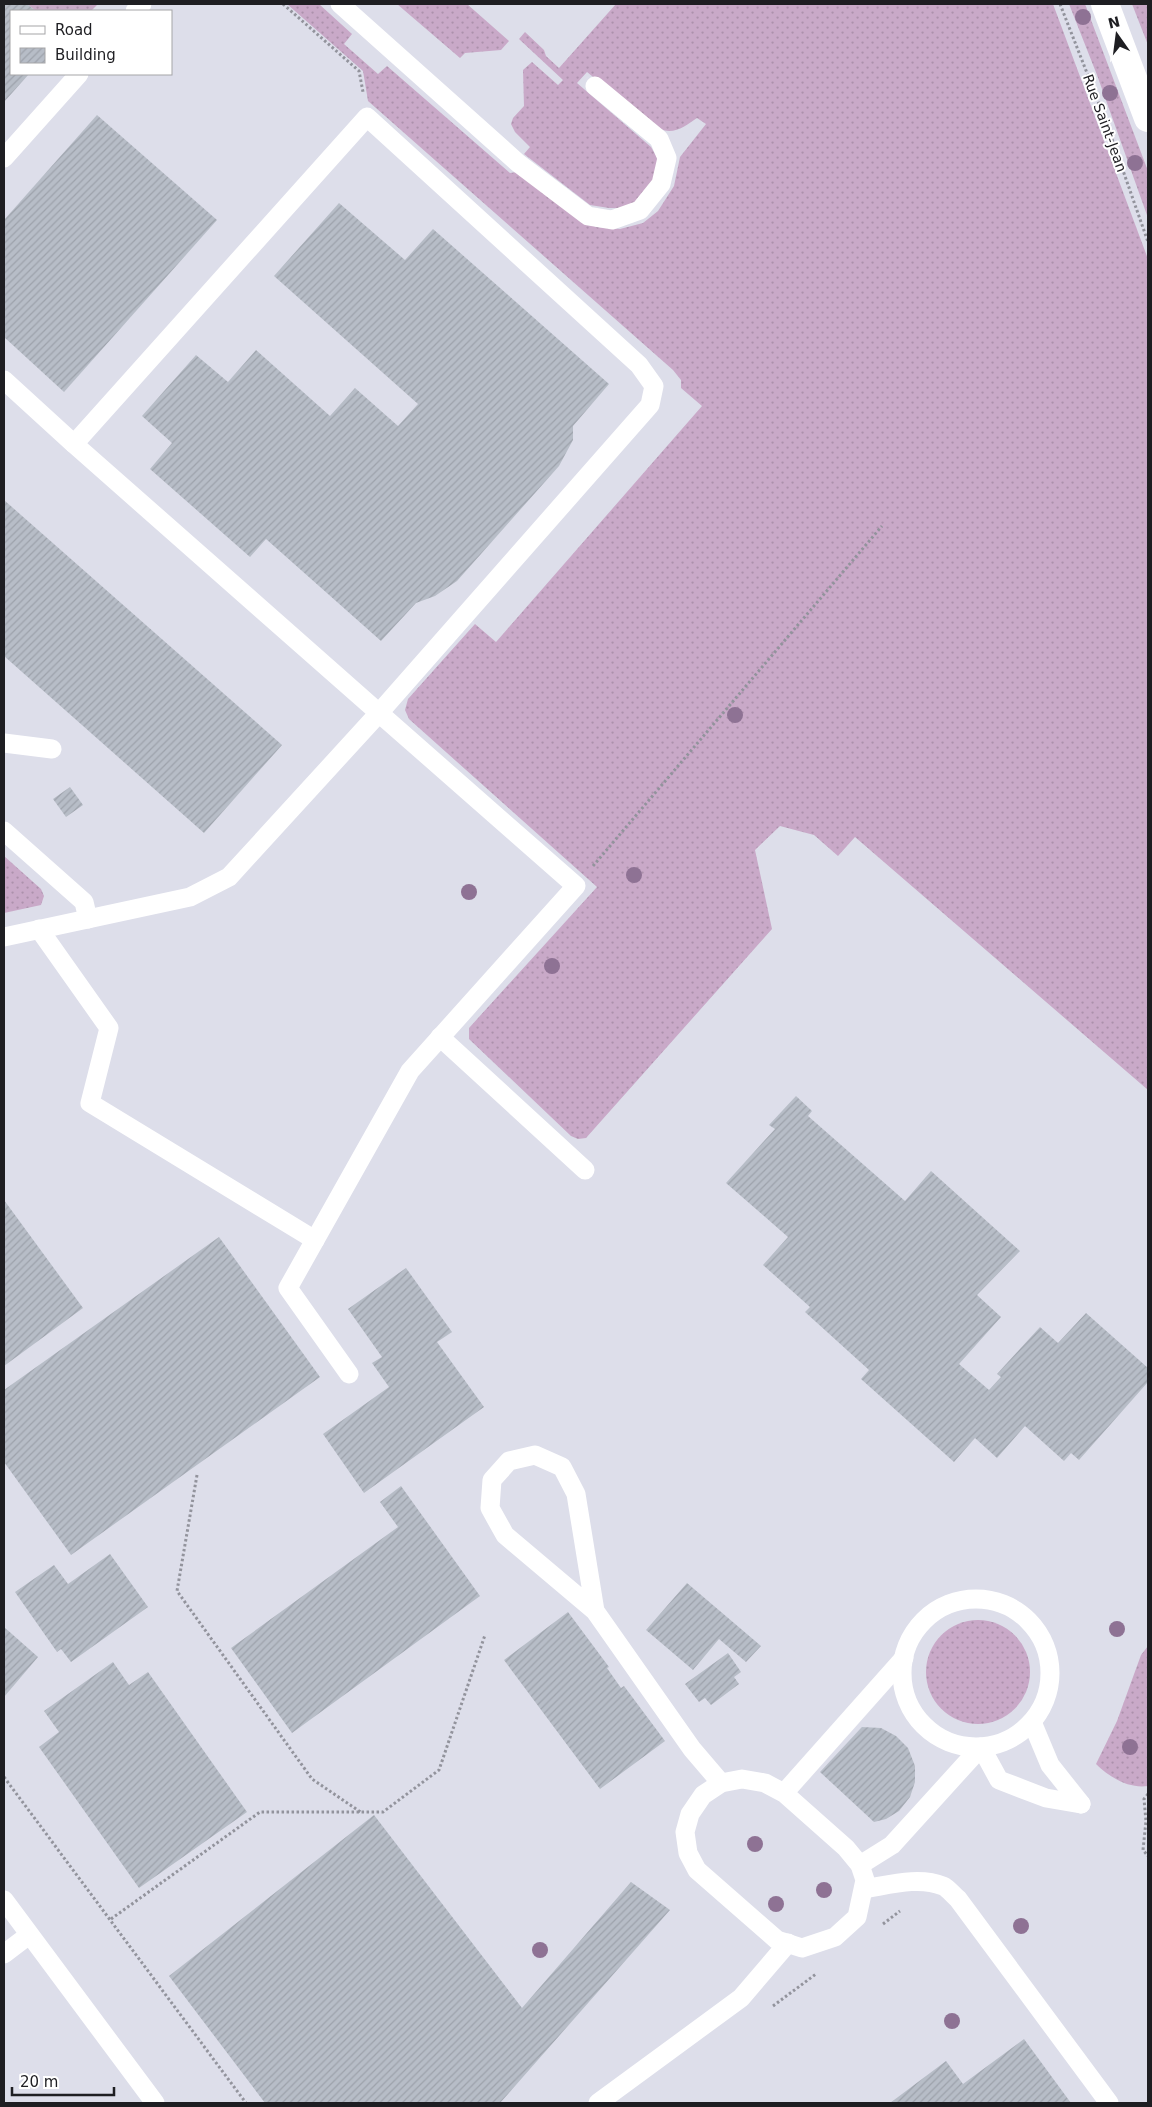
<svg xmlns="http://www.w3.org/2000/svg" width="1152" height="2107" font-family="'DejaVu Sans',sans-serif">
<style>
.grass{fill:url(#grass-dots)}
.building{fill:url(#building-hatch)}
.lines{fill:none;stroke-linecap:round;stroke-linejoin:round}
.path{stroke:#92939c;stroke-width:3;stroke-dasharray:2.5 2.5;stroke-linecap:butt}
.lane{stroke:#fff;stroke-width:19}
.secondary{stroke:#fff;stroke-width:28}
.tree{fill:#8e7294}
.labels{text-anchor:middle;dominant-baseline:central;stroke-width:4;stroke-linejoin:round;paint-order:stroke}
.street-label{font-size:14px;fill:#1e1e22;stroke:#fff}
</style>
<defs>
<pattern id="grass-dots" width="8" height="8" patternUnits="userSpaceOnUse" patternTransform="scale(1.25)"><rect width="8" height="8" fill="#c9a9c8"/><path d="M2 2h.1M6 6h.1" fill="none" stroke="#ac91ac" stroke-width="1.8" stroke-linecap="round"/></pattern>
<pattern id="building-hatch" width="6" height="6" patternUnits="userSpaceOnUse" patternTransform="scale(1.25)"><rect width="6" height="6" fill="#b7bdc7"/><path d="M-1 1l2-2M0 6l6-6M5 7l2-2" fill="none" stroke="#9da2ab"/></pattern>
</defs>
<rect width="100%" height="100%" fill="#dddeea"/>
<g class="grass">
<path d="M27,4h71l-7,7h-55z"/>
<path d="M287,4h32l33,30 -8,10 34,30 9,-8 123,107 7,-1 60,45 19,10 24,2 23,-6 15,-12 16,-25 6,-29 26,-33 -9,-6c-9,6 -17,13 -28,13 -19,0 -66,-47 -82,-59l-10,11 74,64 7,12 2,14 -21,28 -14,7h-16l-19,-3 -66,-51 6,-7 -15,-15 -4,-8 2,-6 11,-12 -1,-36 9,-8 26,23 5,-5 -44,-41 6,-7 19,18 2,6 13,12 57,-64h437l95,255v831l-293,-253 -17,19 -24,-21 -34,-9 -25,24 17,79 -186,209 -8,1 -7,-3 -102,-97v-11l128,-141 -188,-168 -4,-9 3,-11 67,-75 21,18 206,-236 -21,-18v-8l-8,-10 -305,-269 -5,-30z"/>
<path d="M397,4h70l42,37 -8,9 -36,3 -5,5z"/>
<path d="M1069,4h16l63,167v47l-51,-143z"/>
<path d="M1132,4h16v41z"/>
<path d="M4,856l37,33 3,7 -3,9 -37,8z"/>
<circle cx="978" cy="1672" r="52"/>
<path d="M1148,1646v140c-19,3 -39,-9 -52,-22l21,-43 24,-66z"/>
</g>
<g class="building">
<path d="M4,4h23l9,7h-25v63h18l-25,28z"/>
<path d="M97,115l120,105 -153,172 -60,-55v-117z"/>
<path d="M339,203l66,57 28,-31 176,155 -36,42v14l-14,26 -102,115 -22,15 -19,7 -35,38 -115,-102 -16,18 -100,-88 22,-26 -30,-27 54,-61 32,27 28,-32 74,66 25,-28 43,38 20,-22 -144,-128z"/>
<path d="M4,500l278,245 -78,88 -200,-177z"/>
<path d="M70,787l13,18 -17,12 -13,-18z"/>
<path d="M796,1096l16,15 -4,5 97,85 26,-30 89,80 -43,44 24,22 -42,47 30,26 12,-13 -4,-3 43,-47 18,16 28,-30 62,55v14l-69,78 -8,-7 -7,8 -39,-35 -28,32 -22,-20 -21,24 -93,-83 8,-9 -64,-58 5,-5 -47,-42 25,-28 -62,-54 49,-54 -6,-4z"/>
<path d="M4,1200l79,108 -79,58z"/>
<path d="M219,1237l101,140 -249,178 -67,-93v-72z"/>
<path d="M406,1268l46,64 -15,10 47,65 -120,86 -41,-59 66,-47 -17,-24 10,-6 -34,-48z"/>
<path d="M401,1486l79,110 -188,137 -61,-85 167,-121 -18,-25z"/>
<path d="M110,1554l38,53 -77,55 -10,-13 -4,3 -42,-60 39,-27 14,19z"/>
<path d="M687,1583l74,63 -15,16 -27,-23 -26,31 -47,-40z"/>
<path d="M568,1612l41,55 -2,1 14,20 3,-2 41,55 -65,48 -96,-129z"/>
<path d="M4,1627l34,30 -34,40z"/>
<path d="M728,1653l13,19 -7,5 5,7 -28,21 -6,-7 -6,4 -14,-18z"/>
<path d="M113,1662l16,23 19,-13 99,140 -108,76 -100,-141 20,-15 -15,-21z"/>
<path d="M862,1727l19,1 15,8 12,12 7,18v16l-5,15 -11,14 -13,8 -12,3 -54,-50z"/>
<path d="M374,1815l148,193 109,-126 39,28 -170,193h-235l-96,-127z"/>
<path d="M1024,2039l47,64h-181l56,-42 17,23z"/>
</g>
<g class="lines">
<g class="path">
<path d="M283,4l76,67 4,21"/>
<path d="M1060,4l45,115 43,123"/>
<path d="M593,866l289,-340"/>
<path d="M197,1475l-20,116 135,188 50,34"/>
<path d="M4,1777l242,326"/>
<path d="M1148,1794l-4,5 2,22 -3,29 5,6"/>
<path d="M111,1919l149,-107h123l56,-42 46,-135"/>
<path d="M883,1924l17,-13"/>
<path d="M773,2006l43,-32"/>
</g>
<g class="lane">
<path d="M340,4l178,159 70,53 24,4 28,-10 21,-26 6,-26 -8,-19 -64,-53"/>
<path d="M135,11l7,-7"/>
<path d="M367,117l272,248 15,21 -4,19 -271,308 -305,-269z"/>
<path d="M4,158l75,-84"/>
<path d="M4,380l70,64"/>
<path d="M4,743l48,6"/>
<path d="M4,831l80,71 4,17"/>
<path d="M39,929l70,99 -19,75 225,137"/>
<path d="M4,937l186,-40 39,-20 150,-164 197,173 -166,185 -122,217 61,86"/>
<path d="M440,1037l145,133"/>
<circle cx="976" cy="1673" r="74"/>
<path d="M595,1611l-19,-117 -14,-27 -27,-12 -26,6 -17,19 -2,28 15,27 90,76 97,138 29,34"/>
<path d="M1032,1722l18,43 31,39"/>
<path d="M742,1779l23,4 19,10 62,55 14,17 5,15 -8,37 -22,20 -33,11 -25,-8 -80,-70 -9,-17 -3,-21 5,-18 13,-19 18,-12z"/>
<path d="M784,1793l120,-135"/>
<path d="M860,1865l32,-20 89,-98 18,33 47,18 35,6"/>
<path d="M864,1889c25,-4 55,-13 79,-3 5,2 10,9 15,13l151,204"/>
<path d="M4,1900l151,203"/>
<path d="M4,1954l25,-19"/>
<path d="M598,2103l143,-105 47,-55"/>
</g>
<path class="secondary" d="M1105,4l43,114"/>
</g>
<g class="tree">
<circle cx="1083" cy="17" r="8"/>
<circle cx="1110" cy="93" r="8"/>
<circle cx="1135" cy="163" r="8"/>
<circle cx="735" cy="715" r="8"/>
<circle cx="634" cy="875" r="8"/>
<circle cx="469" cy="892" r="8"/>
<circle cx="552" cy="966" r="8"/>
<circle cx="1117" cy="1629" r="8"/>
<circle cx="1130" cy="1747" r="8"/>
<circle cx="755" cy="1844" r="8"/>
<circle cx="824" cy="1890" r="8"/>
<circle cx="776" cy="1904" r="8"/>
<circle cx="1021" cy="1926" r="8"/>
<circle cx="540" cy="1950" r="8"/>
<circle cx="952" cy="2021" r="8"/>
</g>
<g class="labels">
<g class="street-label">
<text transform="translate(1105 123) rotate(70)">Rue Saint-Jean</text>
</g>
</g>
<rect width="1152" height="2107" fill="none" stroke="#1e1e22" stroke-width="10"/>
<rect x="10" y="10" width="162" height="65" fill="#ffffff" stroke="#a5a5a7"/>
<rect x="20" y="26" width="25" height="8" fill="#ffffff" stroke="#a5a5a7"/>
<text x="55" y="35" font-size="15" fill="#1e1e22">Road</text>
<rect x="20" y="48" width="25" height="15" fill="url(#building-hatch)" stroke="#a5a5a7"/>
<text x="55" y="60" font-size="15" fill="#1e1e22">Building</text>
<g transform="translate(1117 35) rotate(346)" stroke="#ffffff" stroke-width="4" paint-order="stroke">
<path d="M0-4L9 19L0 12L-9 19Z" fill="#1e1e22"/>
<text y="-8" font-size="14" font-weight="bold" text-anchor="middle" fill="#1e1e22">N</text>
</g>
<path d="M12 2087v8h102v-8" fill="none" stroke="#1e1e22" stroke-width="2.5"/>
<text x="20" y="2087" font-size="15" fill="#1e1e22" stroke="#ffffff" stroke-width="4" paint-order="stroke">20 m</text>
</svg>
